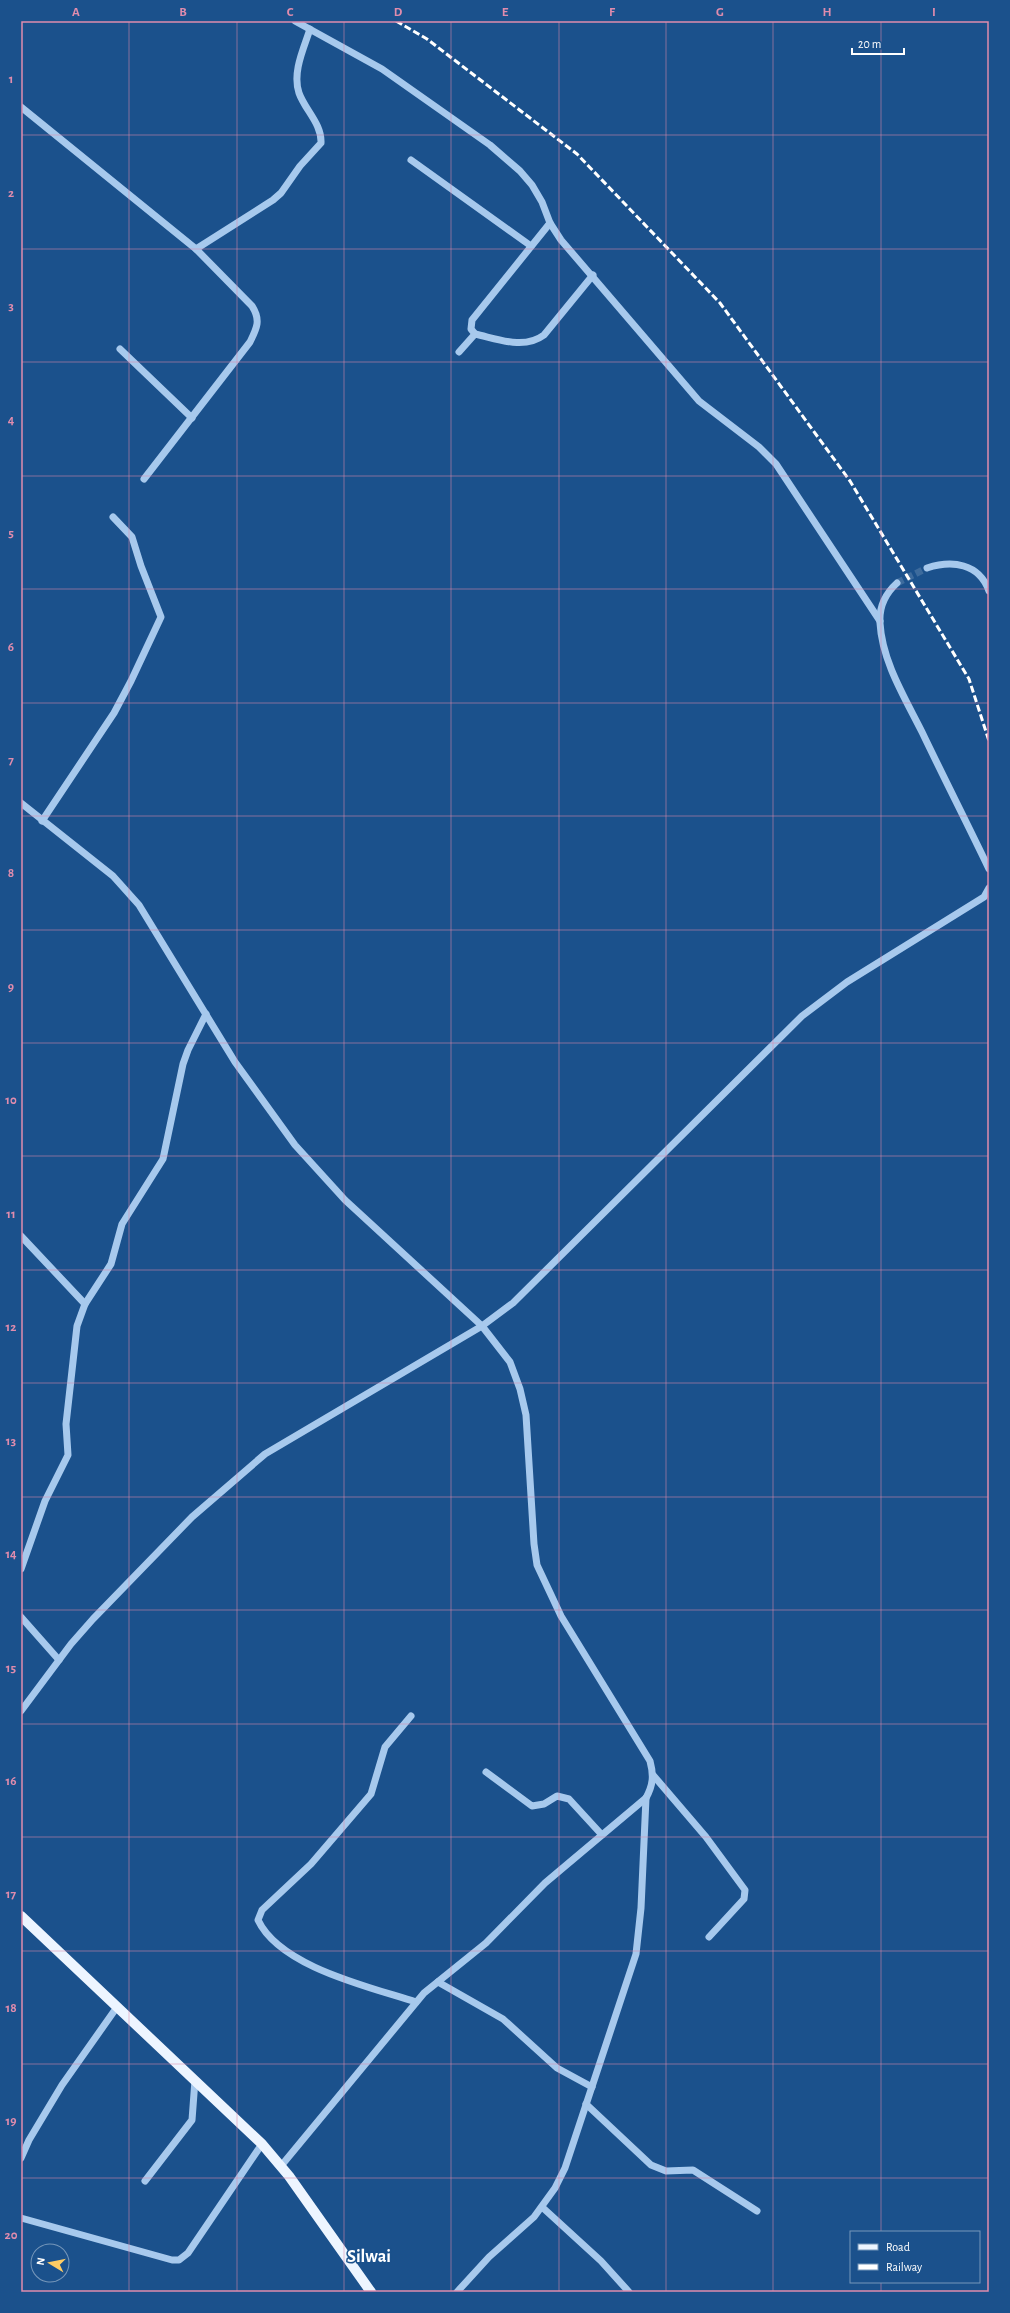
<svg xmlns="http://www.w3.org/2000/svg" width="1010" height="2313" font-family="'Alegreya Sans',sans-serif">
<style>
.lines{fill:none;stroke-linecap:round;stroke-linejoin:round}
.minor-tunnel{stroke:#3d6b9d;stroke-width:7;stroke-dasharray:7 3.5;stroke-linecap:butt}
.minor{stroke:#a7c9ed;stroke-width:7}
.major{stroke:#edf5ff;stroke-width:10}
.rail{stroke:#fff;stroke-width:3;stroke-dasharray:7 3;stroke-linecap:butt}
.grid{fill:none;stroke:#e08cad;stroke-width:1;stroke-opacity:0.55}
.labels{text-anchor:middle;dominant-baseline:central;stroke-width:3;stroke-linejoin:round;paint-order:stroke}
.quarter-label{font-size:18px;font-weight:bold;fill:#fff;stroke:#1b518c}
.neatline{fill:none;stroke:#e08cad;stroke-width:1.5}
.grid-label{font-size:13px;text-anchor:middle;font-weight:bold;fill:#e08cad}
</style>
<rect width="100%" height="100%" fill="#1b518c"/>
<g class="lines">
<path class="minor-tunnel" d="M897,583l30,-15"/>
<g class="minor">
<path d="M295,21l87,48 108,76 30,26 12,14 10,17 8,21 11,17 138,161 60,46 17,17 104,157"/>
<path d="M21,107l175,142 56,57c9,14 5,22 -2,36l-106,137"/>
<path d="M411,160l120,86"/>
<path d="M196,249l77,-49 8,-7 19,-27 21,-23c1,-19 -16,-33 -22,-50 -7,-21 5,-45 11,-64"/>
<path d="M475,334c23,5 49,16 69,1l49,-60"/>
<path d="M120,349l72,69"/>
<path d="M459,352l16,-18 -4,-5 1,-9 78,-97"/>
<path d="M927,568c25,-8 52,-5 62,23"/>
<path d="M897,583c-11,10 -18,24 -17,40 2,38 25,75 42,109 22,46 45,91 67,137"/>
<path d="M21,803l92,73 26,29 96,157 60,83 50,55 137,126 28,36 10,27 6,26 8,129 3,21 24,51 89,145c4,15 3,24 -4,37l-101,85 -59,60 -62,50 -143,173"/>
<path d="M42,821l72,-108 17,-32 30,-64 -20,-51 -9,-29 -19,-20"/>
<path d="M21,1236l64,68"/>
<path d="M21,1569l24,-68 23,-46 -2,-31 11,-98 8,-22 26,-40 11,-40 41,-65 20,-95 5,-14 18,-36"/>
<path d="M21,1617l38,43"/>
<path d="M21,1711l50,-67 22,-25 99,-102 73,-63 217,-128 31,-23 289,-287 45,-34 137,-85 5,-9"/>
<path d="M411,1716l-26,31 -14,47 -60,70 -49,46 -4,10c22,47 112,67 158,82"/>
<path d="M486,1772l46,34 12,-2 13,-8 12,3 33,36"/>
<path d="M653,1775l53,62 39,53 -1,9 -35,38"/>
<path d="M438,1982l65,37 54,49 35,19"/>
<path d="M586,2104l65,61 15,6 27,-1 64,41"/>
<path d="M21,2158l8,-18 33,-55 55,-78"/>
<path d="M145,2181l47,-61 3,-40"/>
<path d="M542,2207l59,54 28,31"/>
<path d="M21,2218l151,42h7l9,-7 74,-109"/>
<path d="M457,2292l32,-35 45,-40 21,-29 10,-20 71,-214 5,-46 5,-110"/>
</g>
<path class="major" d="M21,1916l241,228 27,32 82,116"/>
<path class="rail" d="M396,21l31,18 150,115 143,149 130,178 119,198 20,62"/>
</g>
<path class="grid" d="M129,21v2271M237,21v2271M344,21v2271M451,21v2271M559,21v2271M666,21v2271M773,21v2271M881,21v2211M21,135h968M21,249h968M21,362h968M21,476h968M21,589h968M21,703h968M21,816h968M21,930h968M21,1043h968M21,1156h968M21,1270h968M21,1383h968M21,1497h968M21,1610h968M21,1724h968M21,1837h968M21,1951h968M21,2064h968M21,2178h968M881,2282v10"/>
<g class="labels">
<g class="quarter-label">
<text x="369" y="2257">Silwai</text>
</g>
</g>
<rect width="1010" height="2313" fill="none" stroke="#1b518c" stroke-width="44"/>
<rect x="850" y="2231" width="130" height="52" fill="#1b518c" stroke="#7697ba"/>
<rect x="858" y="2244" width="20" height="6" fill="#edf5ff" stroke="#7697ba"/>
<text x="886" y="2251" font-size="12" fill="#ffffff">Road</text>
<rect x="858" y="2264" width="20" height="6" fill="#ffffff" stroke="#7697ba"/>
<text x="886" y="2271" font-size="12" fill="#ffffff">Railway</text>
<g transform="translate(50 2263) rotate(280)"><circle r="19" fill="#1b518c" stroke="#7697ba"/>
<path d="M0-3L7 15L0 10L-7 15Z" fill="#fecc64"/>
<text y="-6" font-size="11" font-weight="bold" text-anchor="middle" fill="#ffffff">N</text>
</g>
<path d="M852 48v6h52v-6" fill="none" stroke="#ffffff" stroke-width="2"/>
<text x="858" y="48" font-size="12" fill="#ffffff" stroke="#1b518c" stroke-width="3" paint-order="stroke">20 m</text>
<rect x="22" y="22" width="966" height="2269" class="neatline"/>
<g class="grid-label">
<text x="76" y="16">A</text>
<text x="183" y="16">B</text>
<text x="290" y="16">C</text>
<text x="398" y="16">D</text>
<text x="505" y="16">E</text>
<text x="612" y="16">F</text>
<text x="720" y="16">G</text>
<text x="827" y="16">H</text>
<text x="934" y="16">I</text>
<text x="11" y="83">1</text>
<text x="11" y="197">2</text>
<text x="11" y="310">3</text>
<text x="11" y="424">4</text>
<text x="11" y="537">5</text>
<text x="11" y="651">6</text>
<text x="11" y="764">7</text>
<text x="11" y="877">8</text>
<text x="11" y="991">9</text>
<text x="11" y="1104">10</text>
<text x="11" y="1218">11</text>
<text x="11" y="1331">12</text>
<text x="11" y="1445">13</text>
<text x="11" y="1558">14</text>
<text x="11" y="1672">15</text>
<text x="11" y="1785">16</text>
<text x="11" y="1898">17</text>
<text x="11" y="2012">18</text>
<text x="11" y="2125">19</text>
<text x="11" y="2239">20</text>
</g>
</svg>
